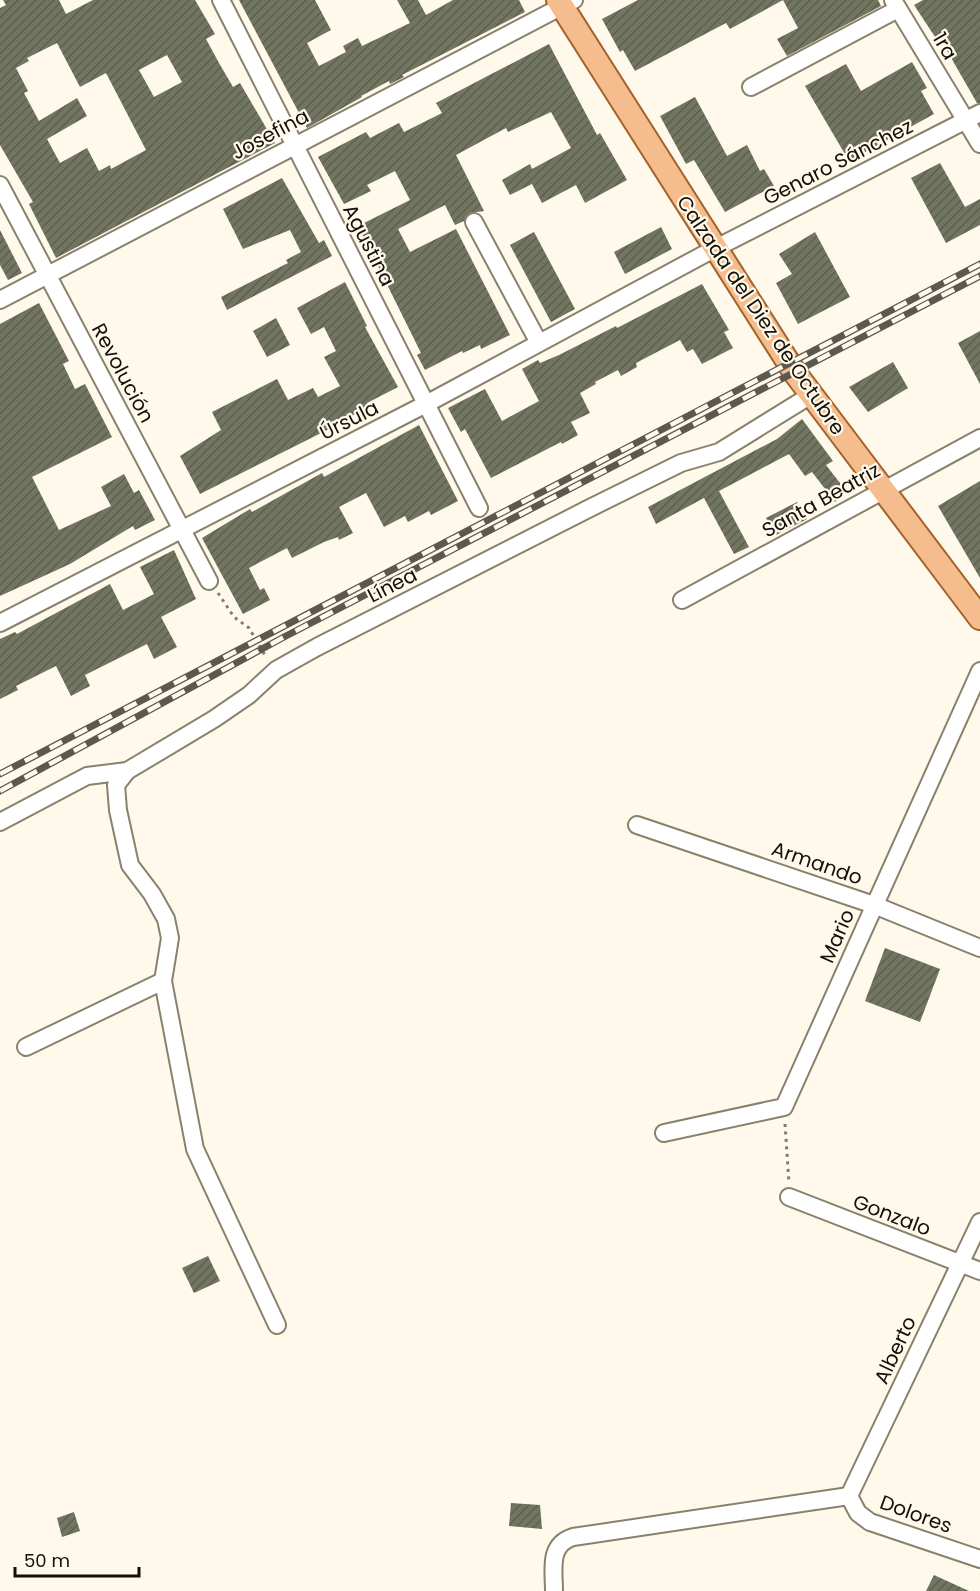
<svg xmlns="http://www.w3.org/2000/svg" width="980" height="1591" font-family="Poppins,sans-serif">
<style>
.building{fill:url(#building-hatch);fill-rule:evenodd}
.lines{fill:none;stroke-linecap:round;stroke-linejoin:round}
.minor-casing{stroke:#8a816d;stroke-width:20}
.major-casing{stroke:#a2632d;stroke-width:26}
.path{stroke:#807b71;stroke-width:3;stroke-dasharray:3 4.5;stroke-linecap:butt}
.minor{stroke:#fff;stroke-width:16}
.major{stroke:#f5bc8d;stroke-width:22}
.rail-casing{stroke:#5c584f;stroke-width:7}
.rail{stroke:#fff9eb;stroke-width:4.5;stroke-dasharray:14;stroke-linecap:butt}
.labels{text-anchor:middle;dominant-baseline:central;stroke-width:4.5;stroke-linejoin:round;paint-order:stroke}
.street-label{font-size:20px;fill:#141009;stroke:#fff9eb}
</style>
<defs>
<pattern id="building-hatch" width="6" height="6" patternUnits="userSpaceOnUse" patternTransform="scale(1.5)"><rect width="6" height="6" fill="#727661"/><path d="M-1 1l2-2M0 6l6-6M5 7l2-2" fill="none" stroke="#5c5f4e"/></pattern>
</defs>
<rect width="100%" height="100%" fill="#fff9eb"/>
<g class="building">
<path d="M3,0h56l7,14 27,-14h102l20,34 -9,5 13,24 14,24 7,-4 35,60 -219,115 -27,-54 4,-2 -33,-57v-137l6,-3zM57,43l23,44 26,-14 40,77 -35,19 -1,-4 -11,6 -12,-23 -27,15 -13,-24 40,-23 -10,-18 -38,23 -15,-28 4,-2 -12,-23 13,-7 -2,-3zM167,55l15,27 -28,15 -15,-27z"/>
<path d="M239,0h76l16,30 -24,13 12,23 27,-14 -3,-6 15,-8 4,8 48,-23 -13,-23h21l8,15 27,-15h66l6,12 -123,63 2,2 -14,7 -1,-3 -28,15 1,1 -55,31z"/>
<path d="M638,0h240l3,6 -94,50 -10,-17 21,-11 -15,-28 -53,29 -4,-6 -91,48 -12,-21 -3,2 -18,-33z"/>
<path d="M923,0h57v103h-3l-35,-61 -3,1 -25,-38z"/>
<path d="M549,44l48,91 3,-2 27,47 -42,23 -9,-18 -34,18 -10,-19 -22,11 -8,-15 28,-16 2,5 39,-21 -20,-36 -43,20 -2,-4 -50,27 28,56 -14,2 -6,8 -9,4 -10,-20 -47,24 12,23 46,-23 54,106 -29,14 -1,-4 -17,8 -1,-2 -37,19 -8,-15 4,-2 -63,-127 52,-26 -15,-29 -28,14 4,6 -27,13 -26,-47 48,-25 4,6 29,-15 5,9 38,-19 -6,-10z"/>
<path d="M912,62l15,26 -6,3 13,23 -85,47 -44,-75 41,-22 15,27z"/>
<path d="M695,97l32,59 20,-11 13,26 4,-2 10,17 -49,26 -31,-52 -8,4 -26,-48z"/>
<path d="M940,163l25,44 15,-8v26l-34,18 -35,-65z"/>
<path d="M282,178l37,65 5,-3 8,16 -105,54 -6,-13 67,-34 -2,-3 15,-8 -11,-22 -47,19 -20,-40z"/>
<path d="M661,227l11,22 -47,25 -11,-22z"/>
<path d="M0,230l22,43 -14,7 -8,-15z"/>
<path d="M534,232l41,77 -24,13 -41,-77z"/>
<path d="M815,232l35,65 -52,27 -22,-41 16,-9 -13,-20z"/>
<path d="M345,282l22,44 -2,1 33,60 -31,16 2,3 -17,10 2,3 -14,7 -1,-2 -139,70 -20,-38 41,-26 -9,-18 65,-33 11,21 25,-12 5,9 22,-11 -16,-29 12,-6 -12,-24 -13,7 -14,-26z"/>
<path d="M702,284l27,46 -5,2 9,16 -31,16 -9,-15 -6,3 -7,-12 -44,23 1,4 -16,9 -3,-6 -23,12 1,2 -16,9 10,20 -19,9 7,13 -16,9 -1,-2 -70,36 -26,-49 -4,3 -13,-24 37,-19 17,32 37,-20 -17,-32 16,-9 2,3 19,-8 57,-29 1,2z"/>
<path d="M39,303l30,58 -6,3 12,25 10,-5 27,53 -80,40 27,53 52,-24 -10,-19 23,-13 10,19 5,-3 16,30 -20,10 -2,-4 -63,38 -70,32v-272z"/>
<path d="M276,318l14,27 -23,12 -14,-26z"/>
<path d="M980,331v53l-22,-41z"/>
<path d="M893,362l15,26 -40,24 -19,-25z"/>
<path d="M802,419l31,42 -7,4 21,27 -12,10 -23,-30 -7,4 -16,-22 -70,37 30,56 -15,7 -30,-56 -48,26 -8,-17 129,-68z"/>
<path d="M419,425l39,76 -27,14 -2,-4 -21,11 -3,-6 -21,11 -18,-34 -27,14 14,26 -14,7 -1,-3 -14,5 -32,16 -5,-10 -38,20 11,22 4,-2 6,12 -27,14 -41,-76 48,-29 2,3 70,-39 2,4z"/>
<path d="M980,481v97l-42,-72z"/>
<path d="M797,502l10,17 -31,16 -10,-17z"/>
<path d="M174,550l22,49 -35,18 16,30 -23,12 -7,-15 -62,31 5,11 -19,10 -15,-30 -40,20 2,4 -18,9v-60l15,-7 2,2 93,-50 13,26 31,-16 -14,-27z"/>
<path d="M885,948l55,21 -20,53 -55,-21z"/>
<path d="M208,1256l12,25 -26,12 -12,-25z"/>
<path d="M511,1503l29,2 2,24 -33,-3z"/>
<path d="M74,1512l6,19 -18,6 -5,-19z"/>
<path d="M934,1575l35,16h-43z"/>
</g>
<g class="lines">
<g class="minor-casing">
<g id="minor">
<path d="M221,0l258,508"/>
<path d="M893,0l87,144"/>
<path d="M751,87l147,-78"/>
<path d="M0,185l209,396"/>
<path d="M474,222l65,121"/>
<path d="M0,300l574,-300"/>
<path d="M682,600l298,-162"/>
<path d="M0,623l426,-219 288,-155 266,-136"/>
<path d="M127,771l-11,14 2,25 12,55 22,29 14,25 4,19 -7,43 32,168 82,176"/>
<path d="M0,822l87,-46 40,-5 87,-52 35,-24 27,-25 41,-23 271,-138 93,-46 38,-11 92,-57"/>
<path d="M637,825l237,80 106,43"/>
<path d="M26,1047l137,-66"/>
<path d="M664,1133l120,-26 196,-436"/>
<path d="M789,1197l191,74"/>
<path d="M849,1496l131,-274"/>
<path d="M849,1496l9,17 12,9 110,37"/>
<path d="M554,1591c0,-22 -6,-46 19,-54l276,-41"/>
</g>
</g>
<g class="major-casing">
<path id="major" d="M558,0l237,373 185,245"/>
</g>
<g class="path">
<path d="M218,593l16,24 15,11 17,29"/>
<path d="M785,1124l4,59"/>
</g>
<use href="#minor" class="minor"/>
<use href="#major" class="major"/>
<g class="rail-casing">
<g id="rail">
<path d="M0,774l980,-510"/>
<path d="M0,791l284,-154 696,-361"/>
</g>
</g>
<use href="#rail" class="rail"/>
</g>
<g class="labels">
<g class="street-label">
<text transform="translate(945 46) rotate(59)">1ra</text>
<text transform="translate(270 134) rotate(-28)">Josefina</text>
<text transform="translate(838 162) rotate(-27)">Genaro Sánchez</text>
<text transform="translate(369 245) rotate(63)">Agustina</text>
<text transform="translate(761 315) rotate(56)">Calzada del Diez de Octubre</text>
<text transform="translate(123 373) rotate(62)">Revolución</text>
<text transform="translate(349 420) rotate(-27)">Úrsula</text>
<text transform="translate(821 500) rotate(-29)">Santa Beatriz</text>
<text transform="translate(392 585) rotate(-27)">Línea</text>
<text transform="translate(817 863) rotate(19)">Armando</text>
<text transform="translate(837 936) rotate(-66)">Mario</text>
<text transform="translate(892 1215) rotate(21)">Gonzalo</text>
<text transform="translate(895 1350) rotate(-65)">Alberto</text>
<text transform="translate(916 1514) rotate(20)">Dolores</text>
</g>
</g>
<path d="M15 1567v9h124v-9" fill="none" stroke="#141009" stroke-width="3"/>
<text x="24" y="1567" font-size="18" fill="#141009" stroke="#fff9eb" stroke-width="4.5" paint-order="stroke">50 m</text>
</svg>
